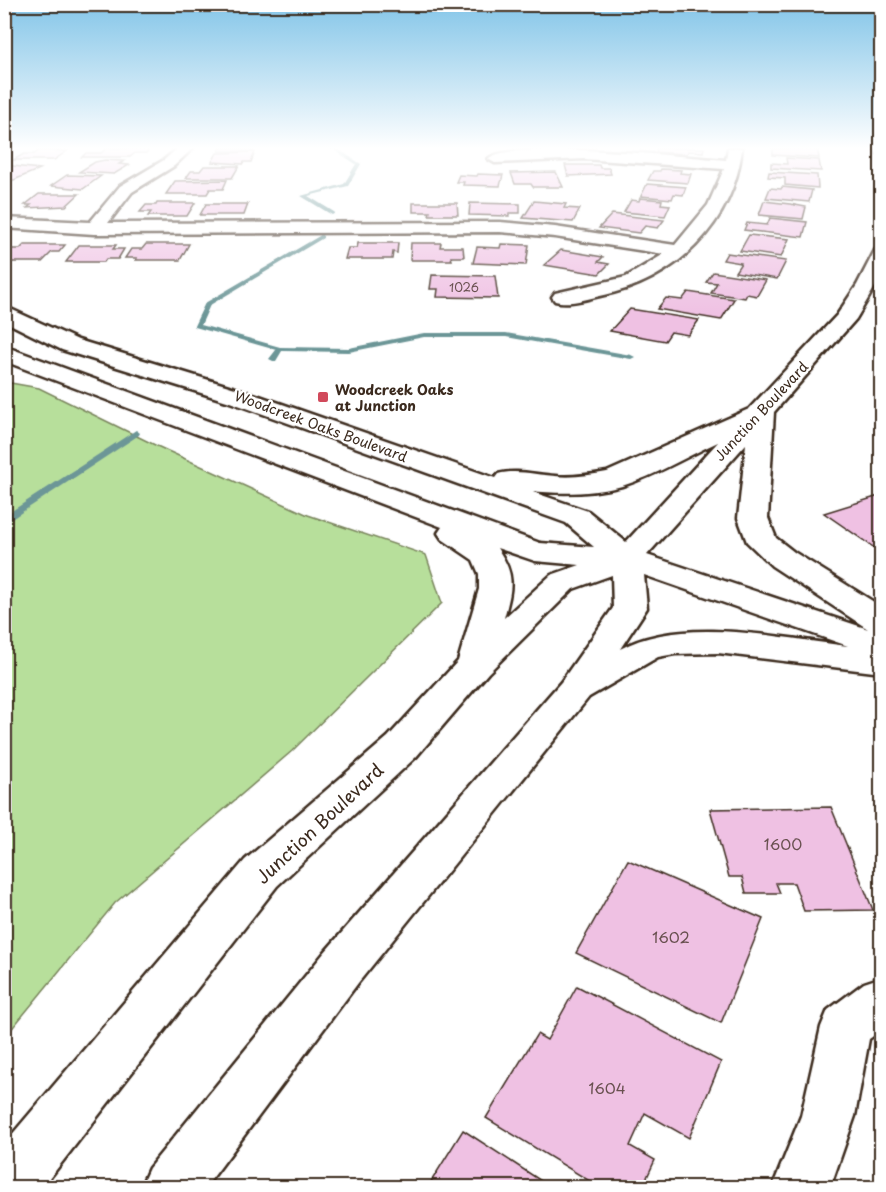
<svg xmlns="http://www.w3.org/2000/svg" width="886" height="1192" font-family="'Playpen Sans',sans-serif">
<style>
.green{fill:#b7df9b;stroke:#79845c;stroke-width:1.5}
.lines{fill:none;stroke-linecap:round;stroke-linejoin:round}
.stream{fill:#6c9697;fill-rule:evenodd}
.building{fill:#efc1e3;stroke:#3b2a1e;stroke-width:1.5}
.minor-casing{stroke:#3b2a1e;stroke-width:5}
.secondary-casing{stroke:#3b2a1e;stroke-width:5}
.minor{fill:#fff;fill-rule:evenodd}
.secondary{fill:#fff;fill-rule:evenodd}
.poi-dot{fill:#d1495b;stroke:#fff;stroke-width:2}
.labels{text-anchor:middle;dominant-baseline:central;stroke-width:4.5;stroke-linejoin:round;paint-order:stroke}
.number-label{font-size:12px;fill:#68504f}
.far-poi-label{font-size:14px;font-weight:bold;fill:#3b2a1e;stroke:#fff;text-anchor:start}
.far-street-label{font-size:14px;fill:#3b2a1e;stroke:#fff}
.near-number-label{font-size:15px;fill:#68504f}
.near-street-label{font-size:18px;fill:#3b2a1e;stroke:#fff}
</style>
<rect width="100%" height="100%" fill="#fff"/>
<filter id="ink" filterUnits="userSpaceOnUse"><feTurbulence type="fractalNoise" baseFrequency=".0167" numOctaves="2"/><feDisplacementMap in="SourceGraphic" scale="12" xChannelSelector="R" yChannelSelector="G"/><feConvolveMatrix kernelMatrix="1 2 1 2 8 2 1 2 1" color-interpolation-filters="sRGB"/></filter>
<g filter="url(#ink)">
<path class="green" d="M5,382l34,6 118,58 151,69 118,40 16,48 -150,148 -177,152 -110,134z"/>
<g class="lines">
<g class="stream">
<path d="M331,148h5l25,16 -13,22 -40,10 26,16 1,1 -3,2 -31,-19 43,-12 12,-20z"/>
<path d="M321,235l2,1v2l-113,67 -9,20 79,22 69,1 75,-15h82l125,22 4,2 -4,2 -125,-22h-82l-75,15 -67,-1 -6,10h-3l-4,-2 7,-9 -81,-23 -1,-1 11,-23z"/>
<path d="M136,430l4,3 -1,2 -135,89v-8z"/>
</g>
</g>
<g class="building">
<path d="M107,148h43l-4,5h-11l-5,4h-48l4,-4h15z"/>
<path d="M220,148h34l-1,3h-34z"/>
<path d="M657,148h47l-1,4 -15,-1 -1,3 -31,-2z"/>
<path d="M773,148h44l2,10 -46,-3z"/>
<path d="M40,150l27,1 -13,9h-41l11,-6h10z"/>
<path d="M255,152l-4,10h-7l-1,2 -31,-2 5,-9z"/>
<path d="M786,158l33,2 2,11 -50,-3v-5l16,1z"/>
<path d="M105,160l19,1 -5,3 10,1 -15,9 -35,-2 16,-10z"/>
<path d="M4,165l36,4 -26,11 -10,-1z"/>
<path d="M565,165h34l1,3h9l2,6 -43,2z"/>
<path d="M204,166h35l-7,12h-46l5,-7h9z"/>
<path d="M661,169l20,1 -1,3 11,1 -3,9 -40,-3 5,-9h7z"/>
<path d="M556,172l7,15h-30l-2,-3h-16l-4,-11z"/>
<path d="M769,172l48,3 1,13 -33,-3v-7l-17,-1z"/>
<path d="M478,174l25,1 -3,11 -37,-1 1,-3h-8l3,-7 18,1z"/>
<path d="M67,175l34,1 -18,13 -32,-3z"/>
<path d="M227,180l-4,9h-13l-3,5h-41l9,-13z"/>
<path d="M647,184l39,3 -3,8 -9,-1 -2,5 -31,-3z"/>
<path d="M782,187l30,3 -3,12 -43,-4 4,-10 11,1z"/>
<path d="M39,194h40l-13,12 -39,2 4,-3h-6z"/>
<path d="M640,198l22,2 -1,4 9,1 -5,11 -41,-4 7,-12 8,1z"/>
<path d="M534,201l32,3 -2,4 16,1 -7,13 -50,-4z"/>
<path d="M764,201l26,3 16,3 -3,12 -44,-4z"/>
<path d="M157,203h38l-8,13h-39l3,-4h-11l6,-7h10z"/>
<path d="M413,203h44l1,12h-29l1,-3h-17z"/>
<path d="M470,203l50,1v9h-11v3l-40,-1z"/>
<path d="M206,204h42l-4,11h-44z"/>
<path d="M612,214l52,6 -6,8 -13,-2 -6,7 -40,-5z"/>
<path d="M770,218l37,4 -4,15 -59,-7 3,-7 20,2z"/>
<path d="M749,235l40,4 -8,18 -41,-6z"/>
<path d="M358,243h40l-1,10 -4,-1 -1,7h-47l3,-11h9z"/>
<path d="M411,243h30l-1,4h23l1,10h-13l1,3h-42z"/>
<path d="M146,244h43l-9,16h-44l1,-2h-12l6,-9h11z"/>
<path d="M501,244l28,1 -3,20 -53,-2 4,-16 23,1z"/>
<path d="M24,245h41l-6,7h-7l-10,10h-36l3,-4h-5v-5l5,-4h11z"/>
<path d="M79,245h37l-3,4h11l-6,10h-12l-2,3h-38z"/>
<path d="M561,250l42,7 -5,5 11,2 -10,10 -55,-9z"/>
<path d="M727,253l59,8 -9,18 -42,-7 6,-9 -18,-3z"/>
<path d="M713,272l53,8 -9,16 -10,-2 -2,4 -34,-5 6,-10 -11,-1z"/>
<path d="M432,275l63,1 3,22 -61,-1 1,-8h-8z"/>
<path d="M688,292l46,7 -13,21 -64,-11 9,-11 16,2z"/>
<path d="M630,309l69,11 -11,15 -17,-3 -6,9 -55,-10z"/>
<path d="M882,495v58l-58,-40z"/>
<path d="M831,807l42,103 -69,1 -10,-28h-18l4,10h-34l-4,-16h-13l-19,-68z"/>
<path d="M628,860l135,59 -42,104 -145,-70z"/>
<path d="M577,986l144,76 -32,76 -44,-25 -15,33 25,14 -13,28h-41l-115,-70 51,-84 10,6z"/>
<path d="M463,1130l89,58h-125z"/>
</g>
<g class="lines">
<g class="minor-casing">
<g id="minor">
<path d="M178,148h15l-19,18 -42,26 -24,31 392,-1 55,5 120,18 33,-40 16,-36 -140,-10 -89,4 -7,-4c17,-20 204,-2 238,1l2,-12h14c-8,76 -67,133 -142,148 -14,3 -31,9 -45,5l-3,-4 3,-4 71,-16 38,-23 -109,-17 -55,-5 -406,2 -90,-6v-10l86,4 30,-36 44,-26z"/>
<path d="M882,977v53l-13,9 -14,77 -25,72h-58l29,-72 20,-89 7,-17 36,-27z"/>
</g>
</g>
<g class="secondary-casing">
<g id="secondary">
<path d="M874,148h8v6l-5,-1z"/>
<path d="M882,248v27l-26,44 -82,93 -6,106 8,20 18,14 88,55v25l-6,-1 6,2v40l-164,-20 -43,1 -17,3 -69,40 -231,286 -153,205h-65l9,-20 175,-215 237,-271 52,-74 -1,-33 -39,14 -85,84 -72,84 -139,129 -235,302h-38v-44l241,-284 143,-123 70,-76 21,-72v-15l-6,-14 -31,-21 -4,-6 4,-6 -438,-166v-15l536,197 54,4 -28,-24 -339,-122 -165,-51 -58,-29v-15l74,34 167,51 250,87 3,-4c18,-5 38,1 57,2 17,2 35,-1 52,-4l142,-63 88,-94 20,-30 16,-31 2,-4zM718,442l-92,100 -38,-31 -58,-20c31,3 62,3 92,-5 33,-10 65,-30 96,-44zM746,444l-8,74 9,24 25,24 96,63 -221,-74zM497,548l38,13 45,4 -29,10 -47,43c8,-30 12,-43 -7,-70zM644,575l204,71c-66,-8 -168,-31 -228,3l27,-41z"/>
</g>
</g>
<use href="#minor" class="minor"/>
<use href="#secondary" class="secondary"/>
</g>
</g>
<linearGradient id="sky" x2="0" y2="1"><stop stop-color="#83c5e8"/><stop offset="0.47" stop-color="#fff"/><stop offset="1" stop-color="#fff" stop-opacity="0"/></linearGradient>
<rect width="886" height="315" fill="url(#sky)"/>
<rect class="poi-dot" x="317" y="391" width="12" height="12" rx="3"/>
<g class="labels">
<g class="number-label">
<text x="464" y="287">1026</text>
</g>
<g class="far-poi-label">
<text x="335" y="389">Woodcreek Oaks<tspan x="335" dy="16">at Junction</tspan></text>
</g>
<g class="far-street-label">
<text transform="translate(761 411) rotate(-47)">Junction Boulevard</text>
<text transform="translate(321 426) rotate(20)">Woodcreek Oaks Boulevard</text>
</g>
<g class="near-number-label">
<text x="783" y="843">1600</text>
<text x="671" y="936">1602</text>
<text x="607" y="1087">1604</text>
</g>
<g class="near-street-label">
<text transform="translate(319 823) rotate(-43)">Junction Boulevard</text>
</g>
</g>
<rect width="886" height="1192" fill="none" stroke="#fff" stroke-width="24"/>
<rect x="12" y="12" width="862" height="1168" fill="none" stroke="#3b2a1e" stroke-width="2" filter="url(#ink)"/>
</svg>
